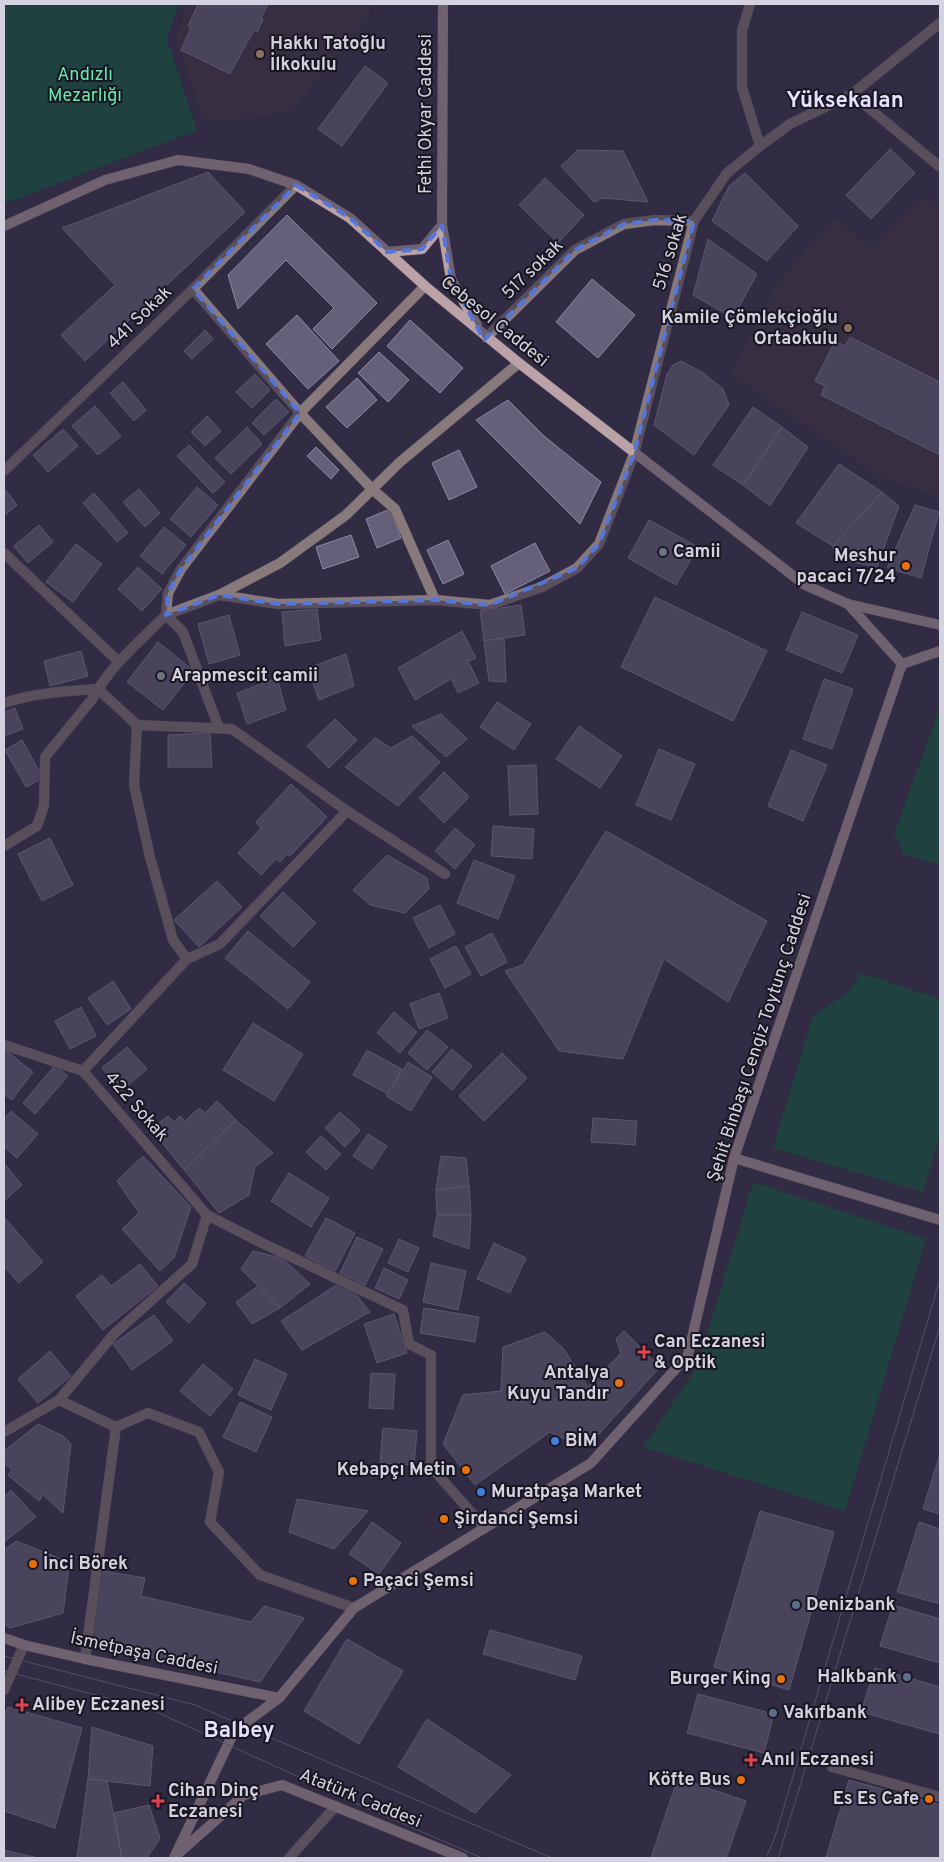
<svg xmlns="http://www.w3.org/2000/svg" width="944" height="1862" font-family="Overpass,sans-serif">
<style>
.education{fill:#3e3241}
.green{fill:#095b3d}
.building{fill:#665f7a;stroke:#8e87a4}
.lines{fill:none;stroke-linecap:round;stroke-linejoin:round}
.street-casing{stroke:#4b465c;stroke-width:11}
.secondary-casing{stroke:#4b465c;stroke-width:11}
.street{stroke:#88797b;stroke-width:10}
.secondary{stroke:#bba2a6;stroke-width:10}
.tram{stroke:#807c8f;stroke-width:1}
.marked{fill:none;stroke:#5475da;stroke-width:4;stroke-dasharray:10 6;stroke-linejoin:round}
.education-dot{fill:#8d6e63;stroke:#181621;stroke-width:2}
.worship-dot{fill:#6b7280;stroke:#181621;stroke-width:2}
.food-dot{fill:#e8710a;stroke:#181621;stroke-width:2}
.health-dot{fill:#e0444e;stroke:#181621;stroke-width:2}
.shop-dot{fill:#3f7fe0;stroke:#181621;stroke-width:2}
.service-dot{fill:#5c6f8a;stroke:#181621;stroke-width:2}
.labels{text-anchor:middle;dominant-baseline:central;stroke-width:4;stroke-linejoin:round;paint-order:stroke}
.poi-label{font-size:18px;font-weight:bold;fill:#d4d1e0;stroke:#181621;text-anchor:start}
.park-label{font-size:18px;fill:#66eab0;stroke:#181621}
.street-label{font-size:18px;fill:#d4d1e0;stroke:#181621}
.district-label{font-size:22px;font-weight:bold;fill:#e5defd;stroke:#181621}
</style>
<rect width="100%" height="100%" fill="#312b43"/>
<g class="education">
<path d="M187,4h185l-4,14 -76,93 -71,12 -19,-8 -26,-78z"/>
<path d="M926,196l14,13v288l-64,-22 -146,-101 49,-93 55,-64 37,31z"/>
</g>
<g class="green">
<path d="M4,4h175l-12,35 30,91 -193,74z"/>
<path d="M940,707v158l-37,-11 -9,-20z"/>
<path d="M861,973l79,26v136l-17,57 -150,-44 40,-132 34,-23z"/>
<path d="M753,1182l173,57 -81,272 -202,-64 54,-80z"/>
</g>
<g class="building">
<path d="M198,4h70l-7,14 2,1 -6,13 -3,-2 -24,44 -49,-24 10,-22 -3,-2z"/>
<path d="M365,66l23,17 -46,63 -24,-17z"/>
<path d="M890,149l25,24 -44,46 -25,-24z"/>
<path d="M578,150l45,1 25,51 -45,-4 -9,4 -33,-36z"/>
<path d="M208,172l37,40 -160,149 -24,-26 54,-50 -53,-57z"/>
<path d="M745,173l53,53 -31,35 -55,-40 17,-35z"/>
<path d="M545,178l39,37 -26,28 -39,-38z"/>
<path d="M287,215l90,88 -45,46 -19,-20 21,-21 -48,-48 -48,49 -10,-34z"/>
<path d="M708,239l49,35 -24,44 -40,-23z"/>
<path d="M592,279l43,36 -37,43 -42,-36z"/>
<path d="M297,315l42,46 -31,28 -42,-45z"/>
<path d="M410,320l53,48 -23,25 -53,-47z"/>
<path d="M205,330l8,9 -21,20 -8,-8z"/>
<path d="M850,337l90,45v73l-119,-60 4,-9 -10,-5 20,-40 10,5z"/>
<path d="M379,352l30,28 -21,22 -30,-29z"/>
<path d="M681,361l21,11 21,17 6,16 -35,50 -40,-30 13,-51 6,-9z"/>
<path d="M255,374l15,16 -18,18 -16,-16z"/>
<path d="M357,378l20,22 -30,28 -21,-21z"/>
<path d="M123,382l23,28 -12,11 -24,-28z"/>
<path d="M276,399l13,13 -25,23 -12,-12z"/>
<path d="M508,400l36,36 57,46 -21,42 -104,-104z"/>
<path d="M95,406l26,30 -23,19 -26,-29z"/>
<path d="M753,407l29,20 -39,58 -30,-20z"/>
<path d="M207,416l14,15 -16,15 -14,-14z"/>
<path d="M247,427l15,17 -31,30 -16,-16z"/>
<path d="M782,427l26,20 -38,59 -27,-21z"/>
<path d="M63,429l15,17 -30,26 -15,-17z"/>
<path d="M189,445l36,37 -12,11 -36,-37z"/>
<path d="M316,447l23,23 -8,9 -24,-23z"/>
<path d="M459,450l18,37 -28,13 -17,-37z"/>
<path d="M839,464l43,28 -49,54 -37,-23z"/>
<path d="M197,487l21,18 -27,32 -21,-18z"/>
<path d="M4,488l13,17 -13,11z"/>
<path d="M139,489l21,24 -15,14 -22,-25z"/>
<path d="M882,492l17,14 -22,61 -42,-8 -2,-13z"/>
<path d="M94,493l34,40 -11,9 -34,-39z"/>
<path d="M915,505l24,7 -18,66 -34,-10z"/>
<path d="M390,509l11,29 -24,10 -11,-29z"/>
<path d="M649,520l49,27 -22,38 -48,-27z"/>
<path d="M39,525l14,17 -25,21 -14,-17z"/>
<path d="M164,527l22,18 -24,29 -22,-18z"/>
<path d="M351,535l8,22 -36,12 -7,-22z"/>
<path d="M448,540l16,34 -21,10 -16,-34z"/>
<path d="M535,543l15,28 -45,23 -14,-28z"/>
<path d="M76,544l26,20 -29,38 -27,-20z"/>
<path d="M138,567l24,22 -20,22 -24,-22z"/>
<path d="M655,597l112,54 -34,70 -112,-54z"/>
<path d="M521,605l4,30 -41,6 -4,-30z"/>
<path d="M317,609l4,31 -36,6 -3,-34z"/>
<path d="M802,612l56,23 -16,38 -56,-23z"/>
<path d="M229,615l11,40 -31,9 -11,-40z"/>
<path d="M462,631l14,27 -8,3 11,22 -21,10 -7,-14 -36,21 -17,-32z"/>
<path d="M504,638l2,44 -17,-1 -5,-40z"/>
<path d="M158,642l36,29 -31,39 -36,-28z"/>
<path d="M81,651l7,25 -38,10 -6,-25z"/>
<path d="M346,654l8,32 -35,14 -11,-32z"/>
<path d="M277,678l9,32 -39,14 -10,-31z"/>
<path d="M824,679l29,10 -21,60 -29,-10z"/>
<path d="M497,702l34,22 -17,26 -34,-23z"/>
<path d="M15,708l8,21 -19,7v-24z"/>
<path d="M441,714l26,25 -21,18 -34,-31z"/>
<path d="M335,719l22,21 -28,28 -22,-22z"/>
<path d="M579,726l43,30 -22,32 -44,-29z"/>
<path d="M210,733l2,34h-44v-32z"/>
<path d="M412,736l28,26 -42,44 -53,-39 30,-29 16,10z"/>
<path d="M22,740l21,38 -17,9 -21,-37z"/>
<path d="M659,749l36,15 -24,56 -35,-15z"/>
<path d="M791,750l36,15 -24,56 -35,-15z"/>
<path d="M536,765l2,49 -28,1 -2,-49z"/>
<path d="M444,772l25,25 -25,26 -25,-25z"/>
<path d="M291,784l36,33 -37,39 -3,-2 -7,8 -4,-3 -15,16 -23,-22 23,-25 -5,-6z"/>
<path d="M493,826l41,3 -2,30 -41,-3z"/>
<path d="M455,828l20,17 -20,24 -20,-18z"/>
<path d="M606,831l161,90 -39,81 -64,-43 -41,100 -64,-8 -54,-80 18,-6z"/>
<path d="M50,838l23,47 -31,16 -24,-47z"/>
<path d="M387,855l40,23 2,11 -24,24 -35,-8 -17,-15z"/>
<path d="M474,860l41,16 -17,43 -41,-16z"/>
<path d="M217,881l25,26 -43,40 -25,-27z"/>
<path d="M283,892l33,31 -23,24 -33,-31z"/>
<path d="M440,905l15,29 -26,14 -16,-30z"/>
<path d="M248,931l62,51 -22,27 -63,-51z"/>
<path d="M492,933l15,29 -26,14 -16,-29z"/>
<path d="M456,946l15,28 -26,14 -15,-29z"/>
<path d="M113,981l18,28 -24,16 -19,-27z"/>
<path d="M439,993l9,25 -29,11 -9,-25z"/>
<path d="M81,1007l15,29 -26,13 -15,-28z"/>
<path d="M394,1012l23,20 -17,21 -23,-20z"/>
<path d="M253,1023l50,31 -29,47 -51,-31z"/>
<path d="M427,1030l21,17 -21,23 -19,-17z"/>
<path d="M127,1047l20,22 -26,22 -19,-23z"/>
<path d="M4,1049l29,23 -21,28 -8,-6z"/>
<path d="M452,1049l20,17 -20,24 -20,-18z"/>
<path d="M367,1050l35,19 -14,25 -35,-19z"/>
<path d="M502,1053l25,25 -43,43 -25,-25z"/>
<path d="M408,1062l24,15 -21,34 -25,-15z"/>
<path d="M55,1065l13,11 -33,38 -12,-11z"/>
<path d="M217,1101l19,19 -52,50 -33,-41 17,-13 6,6 6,-6 5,5 14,-13 6,5z"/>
<path d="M11,1111l27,23 -21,24 -13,-11v-29z"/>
<path d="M340,1112l20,18 -15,17 -20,-19z"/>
<path d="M593,1118l44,3 -2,24 -44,-3z"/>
<path d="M236,1120l37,33 -18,14 -6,28 -30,18 -35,-43z"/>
<path d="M368,1134l19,12 -15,23 -19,-13z"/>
<path d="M321,1136l20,18 -15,16 -20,-18z"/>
<path d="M143,1156l48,51 -17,51 -14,13 -38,-42 17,-16 -22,-32z"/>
<path d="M441,1156l25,2 3,28 -33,4z"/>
<path d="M4,1163l18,22 -18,16z"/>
<path d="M289,1173l40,25 -18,29 -40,-26z"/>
<path d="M469,1186l2,29h-34l-1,-25z"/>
<path d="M437,1215h34l-2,34 -36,-13z"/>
<path d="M4,1217l39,45 -24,21 -15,-16z"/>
<path d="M326,1218l29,15 -20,38 -30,-15z"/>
<path d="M357,1237l26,12 -18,36 -25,-12z"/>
<path d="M399,1239l20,9 -11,24 -20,-9z"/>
<path d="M494,1243l32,15 -16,35 -33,-14z"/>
<path d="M253,1251l29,7 28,26 -30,24 -39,-39z"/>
<path d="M431,1263l35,8 -8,39 -35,-8z"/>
<path d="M140,1264l18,22 -55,44 -27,-34 26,-21 9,11z"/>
<path d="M384,1268l24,12 -9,19 -24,-11z"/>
<path d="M184,1283l22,20 -17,20 -23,-21z"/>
<path d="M338,1284l16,8 16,20 -68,38 -21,-29z"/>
<path d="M258,1286l22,22 -28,16 -16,-22z"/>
<path d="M424,1308l55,9 -4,25 -55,-9z"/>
<path d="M394,1314l13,39 -30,10 -13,-39z"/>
<path d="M154,1315l19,26 -41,29 -19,-26z"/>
<path d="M624,1331l36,36 -72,79 -12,-1 -26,-13 -75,53 -32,-41 20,-49 38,-4 2,-44 42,-15 18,16 25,39 33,-34 -5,-14z"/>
<path d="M50,1351l21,25 -33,27 -20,-24z"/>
<path d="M255,1359l32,15 -16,36 -33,-15z"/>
<path d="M203,1364l30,25 -23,27 -30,-25z"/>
<path d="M371,1373l24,1 -2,35 -24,-1z"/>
<path d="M240,1402l32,15 -16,35 -33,-15z"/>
<path d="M38,1424l25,12 8,8 -8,69 -20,-18 -4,6 -31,-26 4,-5 -8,-7v-12z"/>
<path d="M383,1428l34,3 -3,34 -34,-2z"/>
<path d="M940,1454v60l-17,-5z"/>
<path d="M11,1490l25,27 -32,25v-45z"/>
<path d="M297,1499l71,12 -34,38 -45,-17z"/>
<path d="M760,1511l74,21 -45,158 -75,-23z"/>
<path d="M372,1522l29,21 -22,31 -30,-20z"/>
<path d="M919,1522l21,7v75l-43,-12z"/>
<path d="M16,1541l45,18 8,8 -6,46 -53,15 -6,-4v-74z"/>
<path d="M97,1570l48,8 -4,18 110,26 13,-16 40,12 -44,64 -168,-38z"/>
<path d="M893,1605l47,14v44l-60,-17z"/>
<path d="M490,1630l92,26 -7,24 -92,-26z"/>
<path d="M347,1639l56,32 -44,73 -55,-33z"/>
<path d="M875,1668l65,19v47l-79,-22z"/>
<path d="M698,1694l76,20 -10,39 -77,-20z"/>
<path d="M8,1707l74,21 -27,100 -51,-17v-96z"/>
<path d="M427,1719l84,56 -36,38 -77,-46z"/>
<path d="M92,1727l61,19 -3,40 -62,-7z"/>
<path d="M678,1778l68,23 -20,57h-75z"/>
<path d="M88,1779l19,2 15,77h-45z"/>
<path d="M849,1780l91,25v53h-114z"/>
<path d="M149,1805l11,33 -13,20h-25l-8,-45z"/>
<path d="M4,1850l34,8h-34z"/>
</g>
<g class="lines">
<g class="street-casing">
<g id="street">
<path d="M750,4l-8,27v56l18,59"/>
<path d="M852,94l88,73"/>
<path d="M193,289l107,124 72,76 23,20 40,91"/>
<path d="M487,337l88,-87 49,-26 31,-4 39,1"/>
<path d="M4,471l189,-182 103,-104"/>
<path d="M4,553l115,109"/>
<path d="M219,595l61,-32 66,-48 54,-53 119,-99"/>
<path d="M4,703c30,-10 62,-12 94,-14l39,36 95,4 115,82 98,63"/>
<path d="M137,725l-3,60 16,72 23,83 14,19"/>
<path d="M219,728l-36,-96 -17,-17 53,-20 59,9 157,-4 55,5 52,-18 35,-19 22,-24 35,-90 60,-233 33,-48 33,-27 30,-22 62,-30 88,-71"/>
<path d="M4,846l33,-20 7,-20 1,-49 48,-59c17,-32 47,-57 73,-83l2,-22 13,-24 119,-156 125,-127"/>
<path d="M4,1045l79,26"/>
<path d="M207,1215l53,27 143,68 6,34 22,11v112l54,61"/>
<path d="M59,1400l57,27 32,-14 51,19 20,40 -9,50 50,53 94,33"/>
<path d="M4,1432l55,-32 55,-66 78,-70 15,-49 -124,-144 104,-112 33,-15 127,-133"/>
<path d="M85,1659l31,-232"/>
<path d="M4,1690l20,-45"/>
<path d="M832,1767l108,30"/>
<path d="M289,1858l47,-52"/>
</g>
</g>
<g class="secondary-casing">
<g id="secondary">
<path d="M443,4l-1,221 9,54 26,46"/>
<path d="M4,226l101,-46 73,-20 71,9 47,16 54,33 75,68 94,77 286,222 43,19 92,21"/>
<path d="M387,252l35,-3 20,-24"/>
<path d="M848,604l54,60"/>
<path d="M734,1158l206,62"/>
<path d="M4,1638l20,7 61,14 194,39"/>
<path d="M179,1853l65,-58 38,-10 181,73"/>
<path d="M174,1858l59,-124 11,-10 35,-26 75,-90 237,-145 97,-108 46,-197 168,-494 38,-13"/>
</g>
</g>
<use href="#street" class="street"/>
<use href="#secondary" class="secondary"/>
<g class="tram">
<path d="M4,1656l191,49 357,153"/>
<path d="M4,1671l146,38 210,96 122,53"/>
<path d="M766,1858l9,-21 165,-558"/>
<path d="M778,1858l162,-532"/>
</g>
</g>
<path d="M0 0H944V1862H0ZM296,185l54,33 37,34 35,-3 20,-24 9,54 33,61 91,-90 49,-26 31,-4 39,1 -60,233 -35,90 -22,24 -87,37 -55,-5 -157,4 -59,-9 -53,20 2,-22 13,-24 119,-156 -107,-124z" fill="#312b43" fill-opacity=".55" fill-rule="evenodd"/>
<path class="marked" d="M296,185l54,33 37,34 35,-3 20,-24 9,54 33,61 91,-90 49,-26 31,-4 39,1 -60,233 -35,90 -22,24 -87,37 -55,-5 -157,4 -59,-9 -53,20 2,-22 13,-24 119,-156 -107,-124z"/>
<g class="education-dot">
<circle cx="260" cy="54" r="5"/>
<circle cx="848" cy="328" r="5"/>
</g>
<g class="worship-dot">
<circle cx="663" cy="552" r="5"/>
<circle cx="161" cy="676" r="5"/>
</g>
<g class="food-dot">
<circle cx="906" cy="566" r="5"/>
<circle cx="619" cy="1383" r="5"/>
<circle cx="466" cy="1470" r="5"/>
<circle cx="444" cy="1519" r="5"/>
<circle cx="33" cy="1564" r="5"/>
<circle cx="353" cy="1581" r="5"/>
<circle cx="781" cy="1679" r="5"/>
<circle cx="741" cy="1780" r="5"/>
<circle cx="929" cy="1799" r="5"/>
</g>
<g class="health-dot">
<path d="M641.5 1344.5h5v5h5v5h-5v5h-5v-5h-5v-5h5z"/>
<path d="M19.5 1697.5h5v5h5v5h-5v5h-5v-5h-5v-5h5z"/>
<path d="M748.5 1752.5h5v5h5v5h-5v5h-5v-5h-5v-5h5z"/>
<path d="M155.5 1793.5h5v5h5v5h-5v5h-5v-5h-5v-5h5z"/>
</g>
<g class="shop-dot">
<circle cx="555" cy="1441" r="5"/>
<circle cx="481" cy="1492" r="5"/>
</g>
<g class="service-dot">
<circle cx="796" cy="1605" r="5"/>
<circle cx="907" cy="1677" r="5"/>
<circle cx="773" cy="1713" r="5"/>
</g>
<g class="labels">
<g class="poi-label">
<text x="270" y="44">Hakkı Tatoğlu<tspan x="270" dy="21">İlkokulu</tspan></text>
<text x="838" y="318" text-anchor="end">Kamile Çömlekçioğlu<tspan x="838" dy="21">Ortaokulu</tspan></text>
<text x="673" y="552">Camii</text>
<text x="896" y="556" text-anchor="end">Meshur<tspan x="896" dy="21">pacaci 7/24</tspan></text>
<text x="171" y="676">Arapmescit camii</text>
<text x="654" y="1342">Can Eczanesi<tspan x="654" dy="21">&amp; Optik</tspan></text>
<text x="609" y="1373" text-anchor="end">Antalya<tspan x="609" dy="21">Kuyu Tandır</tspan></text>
<text x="565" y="1441">BİM</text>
<text x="456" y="1470" text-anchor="end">Kebapçı Metin</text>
<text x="491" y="1492">Muratpaşa Market</text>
<text x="454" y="1519">Şirdanci Şemsi</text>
<text x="43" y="1564">İnci Börek</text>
<text x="363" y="1581">Paçaci Şemsi</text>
<text x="806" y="1605">Denizbank</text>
<text x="897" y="1677" text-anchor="end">Halkbank</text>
<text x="771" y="1679" text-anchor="end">Burger King</text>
<text x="32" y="1705">Alibey Eczanesi</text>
<text x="783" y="1713">Vakıfbank</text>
<text x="761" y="1760">Anıl Eczanesi</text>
<text x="731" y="1780" text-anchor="end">Köfte Bus</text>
<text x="168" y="1791">Cihan Dinç<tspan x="168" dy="21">Eczanesi</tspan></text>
<text x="919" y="1799" text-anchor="end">Es Es Cafe</text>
</g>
<g class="park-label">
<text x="85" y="75">Andızlı<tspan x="85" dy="21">Mezarlığı</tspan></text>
</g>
<g class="street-label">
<text transform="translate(426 114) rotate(-90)">Fethi Okyar Caddesi</text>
<text transform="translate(671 252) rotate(-73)">516 sokak</text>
<text transform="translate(533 270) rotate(-44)">517 sokak</text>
<text transform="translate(140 318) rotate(-44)">441 Sokak</text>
<text transform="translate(494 322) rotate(39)">Cebesol Caddesi</text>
<text transform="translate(760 1038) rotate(-72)">Şehit Binbaşı Cengiz Toytunç Caddesi</text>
<text transform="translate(136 1107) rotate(49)">422 Sokak</text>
<text transform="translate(144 1654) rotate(12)">İsmetpaşa Caddesi</text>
<text transform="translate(360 1799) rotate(22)">Atatürk Caddesi</text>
</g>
<g class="district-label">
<text x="845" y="101">Yüksekalan</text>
<text x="239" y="1731">Balbey</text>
</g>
</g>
<rect width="944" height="1862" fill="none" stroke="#d4d1e0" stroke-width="10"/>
</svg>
